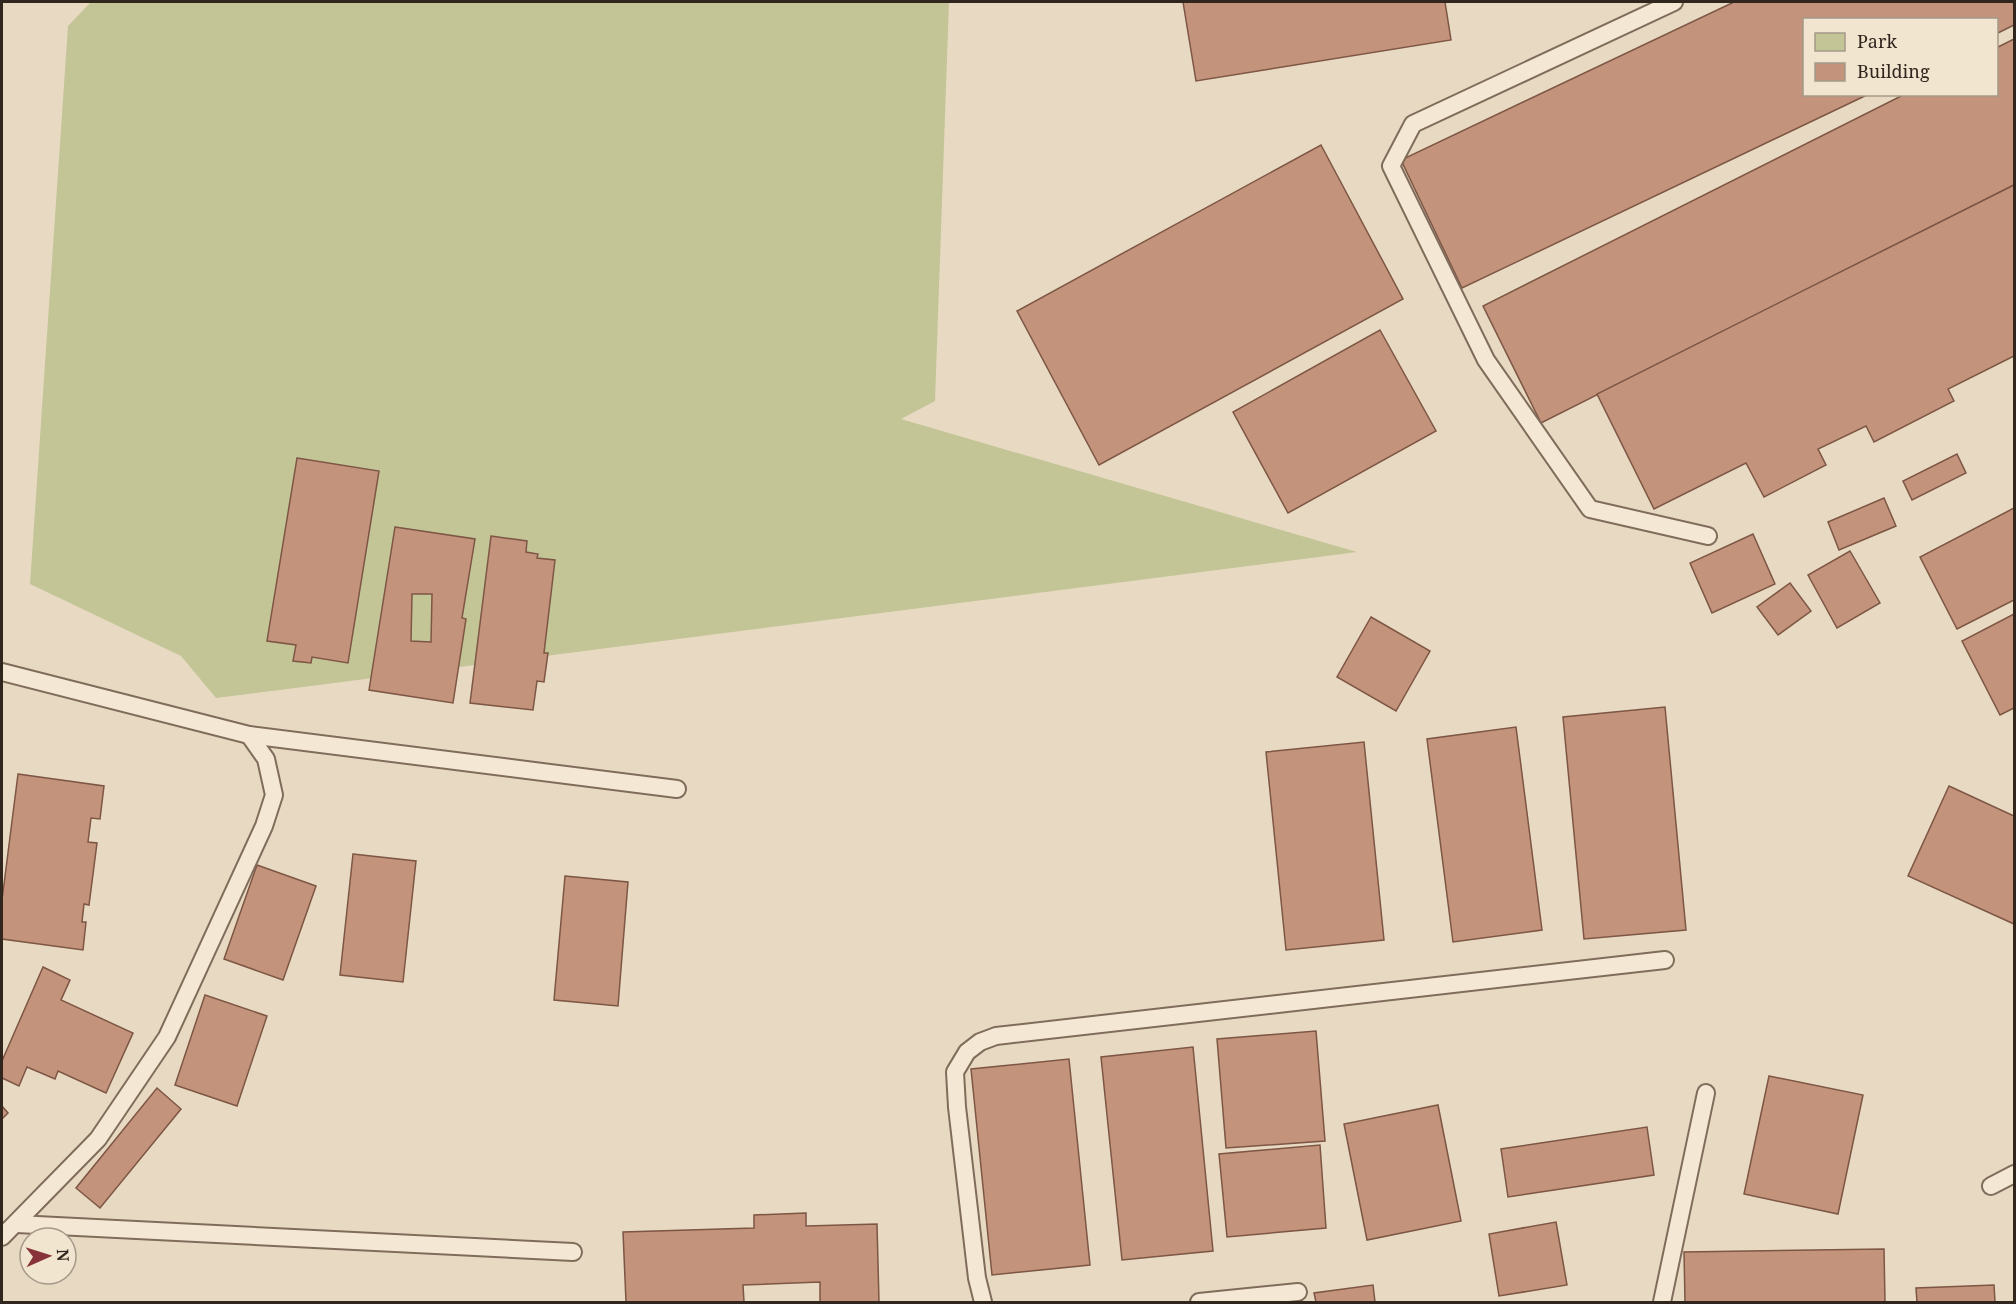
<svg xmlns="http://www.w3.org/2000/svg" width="2016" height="1304" font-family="'Noto Serif',serif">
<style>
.green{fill:#c3c597}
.building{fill:#c3937c;stroke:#7d5644;stroke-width:1.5;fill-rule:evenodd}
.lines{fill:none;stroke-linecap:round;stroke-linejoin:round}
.lane-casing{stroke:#806c5b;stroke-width:20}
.lane{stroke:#f4e8d4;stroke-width:16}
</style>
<rect width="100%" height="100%" fill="#e8dac2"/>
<path class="green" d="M949,2l-14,399 -34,18 456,133 -1141,146 -35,-42 -151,-72 38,-558 22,-23z"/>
<g class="building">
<path d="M1183,2h262l6,38 -255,41z"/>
<path d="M1734,2h280v23l-18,9v-14h-192v74h65l-407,194 -61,-128z"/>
<path d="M2014,39v146l-473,238 -58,-117 422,-212h91v-46z"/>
<path d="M1321,145l82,154 -304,166 -82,-154z"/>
<path d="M2014,185v171l-66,33 6,12 -80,41 -8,-16 -48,23 8,16 -62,32 -18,-34 -92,46 -57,-115z"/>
<path d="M1380,330l56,101 -148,82 -55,-101z"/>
<path d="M1957,454l9,19 -54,27 -9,-19z"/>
<path d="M297,458l82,13 -31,192 -36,-6 -1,6 -18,-2 3,-16 -29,-4z"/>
<path d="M1884,498l12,28 -57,24 -11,-28z"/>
<path d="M2014,508v92l-57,29 -37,-72z"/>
<path d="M395,527l80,12 -13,79 4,1 -13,84 -84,-13zM412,594h20l-1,48 -20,-1z"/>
<path d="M1753,534l22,50 -63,29 -22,-50z"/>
<path d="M491,536l36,5 -1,11 12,2 -1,4 18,2 -11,93h4l-4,29 -7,-1 -4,29 -63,-7z"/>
<path d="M1850,551l30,52 -43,25 -29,-53z"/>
<path d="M1790,583l21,28 -33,24 -21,-28z"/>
<path d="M2014,614v94l-14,7 -38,-74z"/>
<path d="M1371,617l59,34 -34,60 -59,-34z"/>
<path d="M1665,707l21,223 -102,9 -21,-222z"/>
<path d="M1516,727l26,203 -89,12 -26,-203z"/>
<path d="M1364,742l20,198 -98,10 -20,-198z"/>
<path d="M18,774l86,12 -4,33 -9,-1 -3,24 9,1 -8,62 -5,-1 -2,18h4l-3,28 -81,-11v-39z"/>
<path d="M1949,786l65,30v108l-106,-48z"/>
<path d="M353,854l63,7 -13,121 -63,-7z"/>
<path d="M257,865l59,21 -33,94 -59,-21z"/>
<path d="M565,876l63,6 -10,124 -64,-6z"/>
<path d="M43,967l27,13 -9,20 72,33 -27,60 -48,-22 -3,8 -28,-12 -8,19 -17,-8v-17z"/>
<path d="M205,995l62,21 -30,90 -62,-21z"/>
<path d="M1316,1031l9,110 -99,7 -9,-109z"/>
<path d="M1193,1047l20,204 -91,9 -21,-203z"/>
<path d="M1069,1059l21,206 -98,10 -21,-206z"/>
<path d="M1769,1076l94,19 -25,119 -94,-20z"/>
<path d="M157,1088l24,21 -81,99 -24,-20z"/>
<path d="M1438,1105l23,116 -94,19 -23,-116z"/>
<path d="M2,1106l6,7 -6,6z"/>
<path d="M1647,1127l7,48 -146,22 -7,-48z"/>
<path d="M1320,1145l6,83 -99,9 -8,-83z"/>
<path d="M806,1213v13l71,-2 2,78h-59v-20l-77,3 1,17h-118l-3,-70 131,-4v-13z"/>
<path d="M1556,1222l11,63 -68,11 -10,-62z"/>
<path d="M1884,1249l1,53h-200l-1,-50z"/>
<path d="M1373,1285l2,17h-59l-2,-9z"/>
<path d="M1994,1285l1,17h-78l-1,-14z"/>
</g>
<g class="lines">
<g class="lane-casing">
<g id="lane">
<path d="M1674,2l-261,122 -22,42 95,194 104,149 118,27"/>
<path d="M2,672l247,63 428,54"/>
<path d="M1991,1186l23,-12"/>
<path d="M17,1224l556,28"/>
<path d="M2,1237l96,-98 69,-102 97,-211 10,-31 -8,-36 -17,-24"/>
<path d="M983,1302l-6,-24 -20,-171 -2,-35 12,-20 13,-10 16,-6 669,-76"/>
<path d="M1199,1302l99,-10"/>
<path d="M1662,1302l44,-209"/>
</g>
</g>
<use href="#lane" class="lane"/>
</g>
<rect width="2016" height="1304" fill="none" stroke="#31261e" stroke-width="6"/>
<rect x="1803" y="18" width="195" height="78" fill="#f1e5d0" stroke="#a49989" stroke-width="1.5"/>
<rect x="1815" y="33" width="30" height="18" fill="#c3c597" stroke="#a49989" stroke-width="1.5"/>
<text x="1857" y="48" font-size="18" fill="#31261e">Park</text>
<rect x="1815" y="63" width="30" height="18" fill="#c3937c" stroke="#a49989" stroke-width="1.5"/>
<text x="1857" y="78" font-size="18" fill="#31261e">Building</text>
<g transform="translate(48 1256) rotate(87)"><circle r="28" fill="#f1e5d0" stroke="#a49989" stroke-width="1.5"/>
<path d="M0-4.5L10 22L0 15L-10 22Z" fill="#883239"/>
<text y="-9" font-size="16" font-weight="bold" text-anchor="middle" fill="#31261e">N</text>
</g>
</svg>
